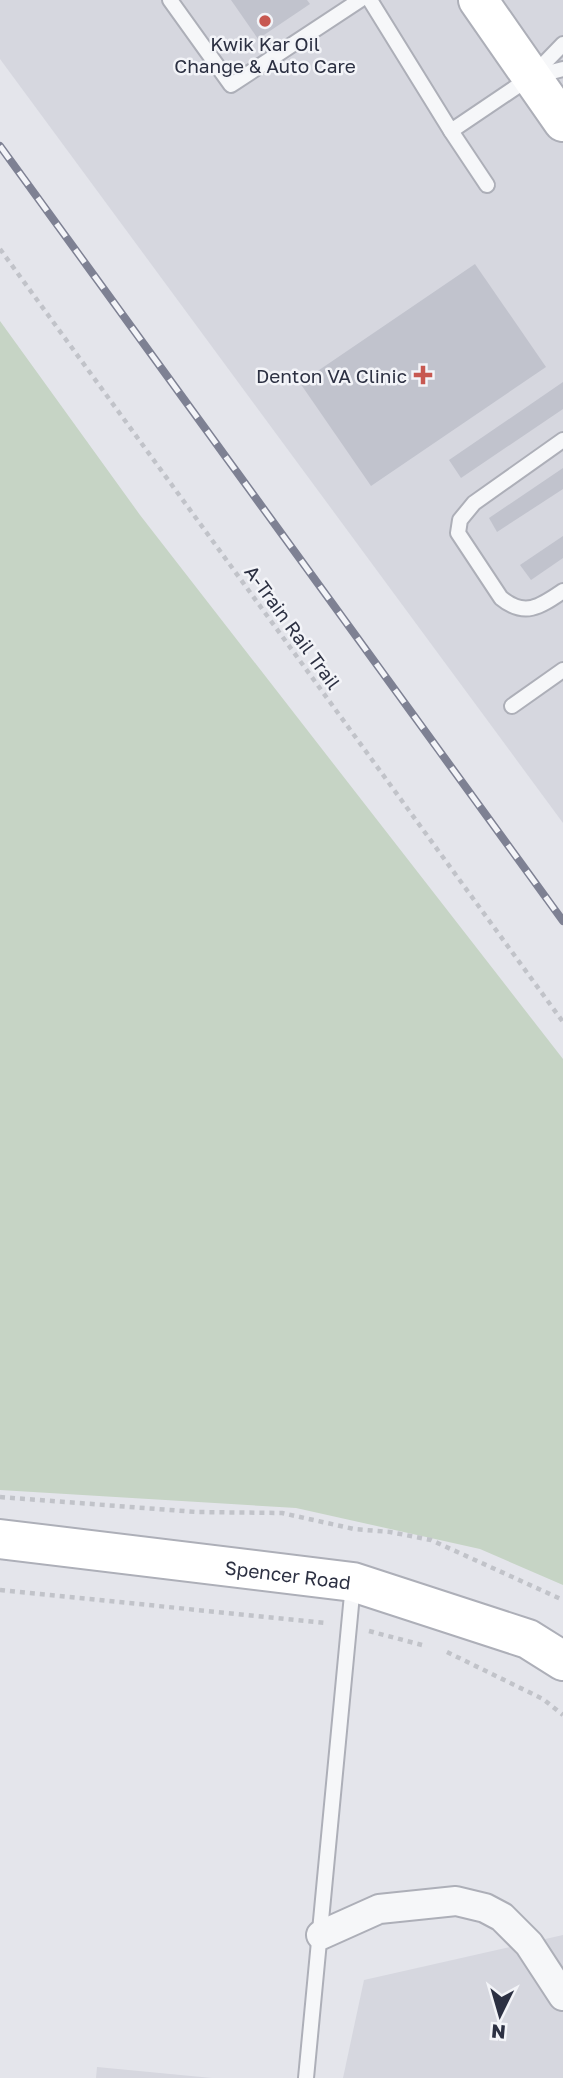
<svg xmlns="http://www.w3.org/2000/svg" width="563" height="2078" font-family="'Golos Text',sans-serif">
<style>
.built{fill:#d6d7df}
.green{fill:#c6d4c5}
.building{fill:#c1c3cd}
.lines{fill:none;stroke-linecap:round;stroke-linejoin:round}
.lane-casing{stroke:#adafb8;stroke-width:18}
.street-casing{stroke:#adafb8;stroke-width:32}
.secondary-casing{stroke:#adafb8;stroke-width:42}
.path{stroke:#c1c3c9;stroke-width:4.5;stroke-dasharray:5 5;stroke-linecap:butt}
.lane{stroke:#f6f7f9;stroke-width:14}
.street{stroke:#f6f7f9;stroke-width:28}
.secondary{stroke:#fff;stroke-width:38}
.rail-casing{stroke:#7e8193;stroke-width:8}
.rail{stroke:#f3f4f8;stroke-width:5;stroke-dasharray:16;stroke-linecap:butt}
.poi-dot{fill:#c75851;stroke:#f3f4f8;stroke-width:2.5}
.labels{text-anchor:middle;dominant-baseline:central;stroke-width:5;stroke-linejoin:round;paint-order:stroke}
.poi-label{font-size:19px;fill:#2c3042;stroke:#f3f4f8}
.street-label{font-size:19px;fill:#2c3042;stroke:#f3f4f8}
</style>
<rect width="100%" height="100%" fill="#e4e5eb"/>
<g class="built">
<path d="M0,0h563v823l-563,-764z"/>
<path d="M563,1935v143h-220l21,-98z"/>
<path d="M97,2067l115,11h-116z"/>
</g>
<path class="green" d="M0,321l140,194 423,544v526l-83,-36 -184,-41 -296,-18z"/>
<g class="building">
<path d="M231,0h76l3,4 -52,35z"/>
<path d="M475,264l71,103 -175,119 -71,-103z"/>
<path d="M563,382v27l-102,69 -12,-18z"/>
<path d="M563,468v21l-66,43 -8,-14z"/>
<path d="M563,536v22l-32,22 -11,-15z"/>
</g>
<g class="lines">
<g class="lane-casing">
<g id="lane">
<path d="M170,0l61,85 129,-85"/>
<path d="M370,0l81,131 80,-54 32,-33"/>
<path d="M536,76l27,-7"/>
<path d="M451,131l36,54"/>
<path d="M563,440l-89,63 -14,17 -2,13 43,65c24,20 40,8 62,-7"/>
<path d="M512,706l51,-36"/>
<path d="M306,2078l47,-494"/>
</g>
</g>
<g class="street-casing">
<path id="street" d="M321,1935l58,-26 77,-8 29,7 17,9 27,27 34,52"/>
</g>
<g class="secondary-casing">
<g id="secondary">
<path d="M478,0l85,122"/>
<path id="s1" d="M0,1539l353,43 175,57 35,22"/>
</g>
</g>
<g class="path">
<path d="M0,249l563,773"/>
<path d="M0,1497l196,15 86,1 72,16 36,3 41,8 132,60"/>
<path d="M0,1590l326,33"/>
<path d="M369,1631l53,14"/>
<path d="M447,1652l96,47 20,16"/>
</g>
<use href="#lane" class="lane"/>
<use href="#street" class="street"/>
<use href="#secondary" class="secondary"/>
<g class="rail-casing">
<path id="rail" d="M0,146l563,775"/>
</g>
<use href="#rail" class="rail"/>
</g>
<g class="poi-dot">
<circle cx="265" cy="21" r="7"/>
<path d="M419.5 364.5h7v7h7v7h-7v7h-7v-7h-7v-7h7z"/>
</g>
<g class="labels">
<g class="poi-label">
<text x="265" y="43">Kwik Kar Oil<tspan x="265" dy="22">Change &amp; Auto Care</tspan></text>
<text x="407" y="375" text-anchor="end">Denton VA Clinic</text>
</g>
<g class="street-label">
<text transform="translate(293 627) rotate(54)">A-Train Rail Trail</text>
<text stroke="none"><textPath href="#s1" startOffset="290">Spencer Road</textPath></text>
</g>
</g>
<g transform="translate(500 2015) rotate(185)" stroke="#f3f4f8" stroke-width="5" paint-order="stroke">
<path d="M0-5L12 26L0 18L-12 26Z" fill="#2c3042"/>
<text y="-10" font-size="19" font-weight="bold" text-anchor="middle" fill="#2c3042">N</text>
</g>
</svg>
